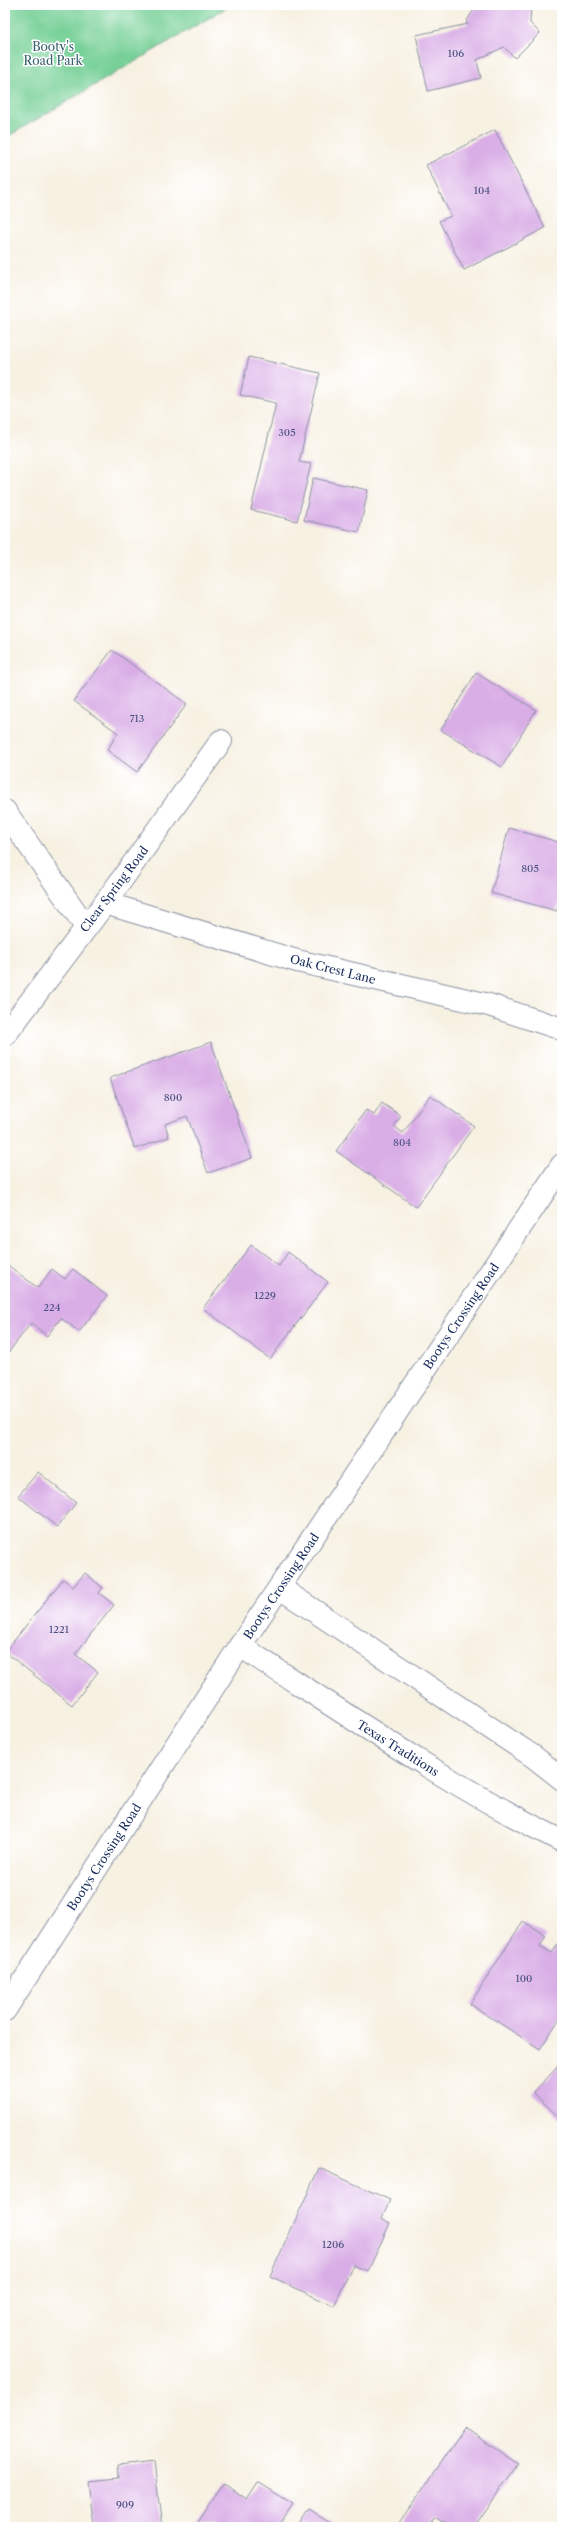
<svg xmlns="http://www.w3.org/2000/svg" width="567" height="2532" font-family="'Libre Caslon Text',serif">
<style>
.green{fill:#77d097;stroke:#49807a}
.building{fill:#d9aee6}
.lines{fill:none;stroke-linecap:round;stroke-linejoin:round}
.street-casing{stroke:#8990a0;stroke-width:24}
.secondary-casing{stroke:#8990a0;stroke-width:24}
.street{stroke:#fff;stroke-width:22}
.secondary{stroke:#fff;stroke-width:22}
.labels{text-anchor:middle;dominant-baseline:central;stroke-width:3;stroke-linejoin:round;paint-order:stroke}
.number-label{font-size:10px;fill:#4a4f80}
.park-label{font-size:12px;fill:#375f6f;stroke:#fff}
.street-label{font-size:12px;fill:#1b2f5e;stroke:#fff}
</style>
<rect width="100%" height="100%" fill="#fff"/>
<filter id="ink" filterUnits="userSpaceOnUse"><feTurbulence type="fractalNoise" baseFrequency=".025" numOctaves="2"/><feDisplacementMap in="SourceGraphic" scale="8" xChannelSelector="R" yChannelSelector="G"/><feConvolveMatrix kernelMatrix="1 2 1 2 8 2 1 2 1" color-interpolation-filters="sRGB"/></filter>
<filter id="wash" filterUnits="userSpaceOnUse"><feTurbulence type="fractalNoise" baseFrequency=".012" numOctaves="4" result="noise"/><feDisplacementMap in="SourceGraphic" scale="16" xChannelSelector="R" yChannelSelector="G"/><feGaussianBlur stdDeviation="0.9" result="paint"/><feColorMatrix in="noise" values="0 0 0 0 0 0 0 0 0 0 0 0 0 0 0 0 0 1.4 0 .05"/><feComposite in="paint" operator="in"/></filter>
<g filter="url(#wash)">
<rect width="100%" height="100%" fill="#f7f1e2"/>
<path class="green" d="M5,5h226l-226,133z"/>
<g id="blocks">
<g class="building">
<path d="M477,5h54l-1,18 10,10 -25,25 -11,-11 -27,13 4,18 -53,13 -12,-56 52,-11 -2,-2z"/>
<path d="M495,130l50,98 -81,42 -25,-49 12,-5 -25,-51z"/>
<path d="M249,357l71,16 -21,89 12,2 -14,57 -46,-11 25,-107 -36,-8z"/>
<path d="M313,478l55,12 -9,42 -55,-12z"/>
<path d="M112,650l75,54 -50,68 -30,-22 11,-17 -44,-32z"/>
<path d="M476,673l60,37 -34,57 -61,-37z"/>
<path d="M509,828l53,15v56h-2l-3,12 -66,-18z"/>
<path d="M211,1042l41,116 -44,15 -21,-57 -22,8 4,13 -34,12 -25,-71z"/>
<path d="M430,1095l44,31 -58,81 -80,-56 30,-41 8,5 8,-12 19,13 -7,10 9,7z"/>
<path d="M251,1245l28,21 9,-14 40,30 -58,77 -67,-51z"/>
<path d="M5,1263l33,25 14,-19 13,10 8,-10 34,27 -28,36 -18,-14 -14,18 -16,-13 -26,34z"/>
<path d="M38,1472l38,31 -19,24 -39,-31z"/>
<path d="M85,1573l18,15 -4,5 15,12 -39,49 23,18 -26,33 -67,-53 58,-73 10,8z"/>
<path d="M523,1921l23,15 -6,10 12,7 10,-16v78l-22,34 -70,-45z"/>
<path d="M562,2062v58l-29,-27z"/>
<path d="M319,2168l71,32 -9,19 9,4 -22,48 -15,-6 -19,41 -64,-30z"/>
<path d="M465,2428l53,36 -44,63h-24l-15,-10 -7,10h-32z"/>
<path d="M154,2462l8,65h-68l-6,-46 31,-3 -1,-12z"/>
<path d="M258,2482l35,22 -15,23h-83l28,-43 24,15z"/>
<path d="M309,2510l28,17h-39z"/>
</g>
</g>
</g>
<g filter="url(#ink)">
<use href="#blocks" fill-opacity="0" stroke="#8990a0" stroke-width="1"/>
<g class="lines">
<g class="street-casing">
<g id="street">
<path d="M5,811l81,116"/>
<path d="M105,903l192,58 192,44 73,24"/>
<path d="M5,1035l100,-132 116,-162"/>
<path d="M280,1588l254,169 28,22"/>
<path d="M240,1646c106,68 209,139 322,195"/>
</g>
</g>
<g class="secondary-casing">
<path id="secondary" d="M5,2010l235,-364 322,-481"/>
</g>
<use href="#street" class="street"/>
<use href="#secondary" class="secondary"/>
</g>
</g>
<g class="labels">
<g class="number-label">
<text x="456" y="53">106</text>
<text x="482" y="190">104</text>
<text x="287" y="432">305</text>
<text x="137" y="718">713</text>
<text x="530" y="868">805</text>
<text x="173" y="1097">800</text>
<text x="402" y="1142">804</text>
<text x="265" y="1295">1229</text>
<text x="52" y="1307">224</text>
<text x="59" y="1629">1221</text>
<text x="524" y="1978">100</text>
<text x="333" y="2244">1206</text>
<text x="125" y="2504">909</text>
</g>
<g class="park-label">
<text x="53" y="46">Booty's<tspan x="53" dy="14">Road Park</tspan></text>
</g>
<g class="street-label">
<text transform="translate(114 889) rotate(-53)">Clear Spring Road</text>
<text transform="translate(333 969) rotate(14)">Oak Crest Lane</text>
<text transform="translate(461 1316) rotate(-56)">Bootys Crossing Road</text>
<text transform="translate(281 1586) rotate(-56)">Bootys Crossing Road</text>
<text transform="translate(398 1748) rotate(32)">Texas Traditions</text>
<text transform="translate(104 1857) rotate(-57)">Bootys Crossing Road</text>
</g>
</g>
<rect width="567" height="2532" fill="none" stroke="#fff" stroke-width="20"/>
</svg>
